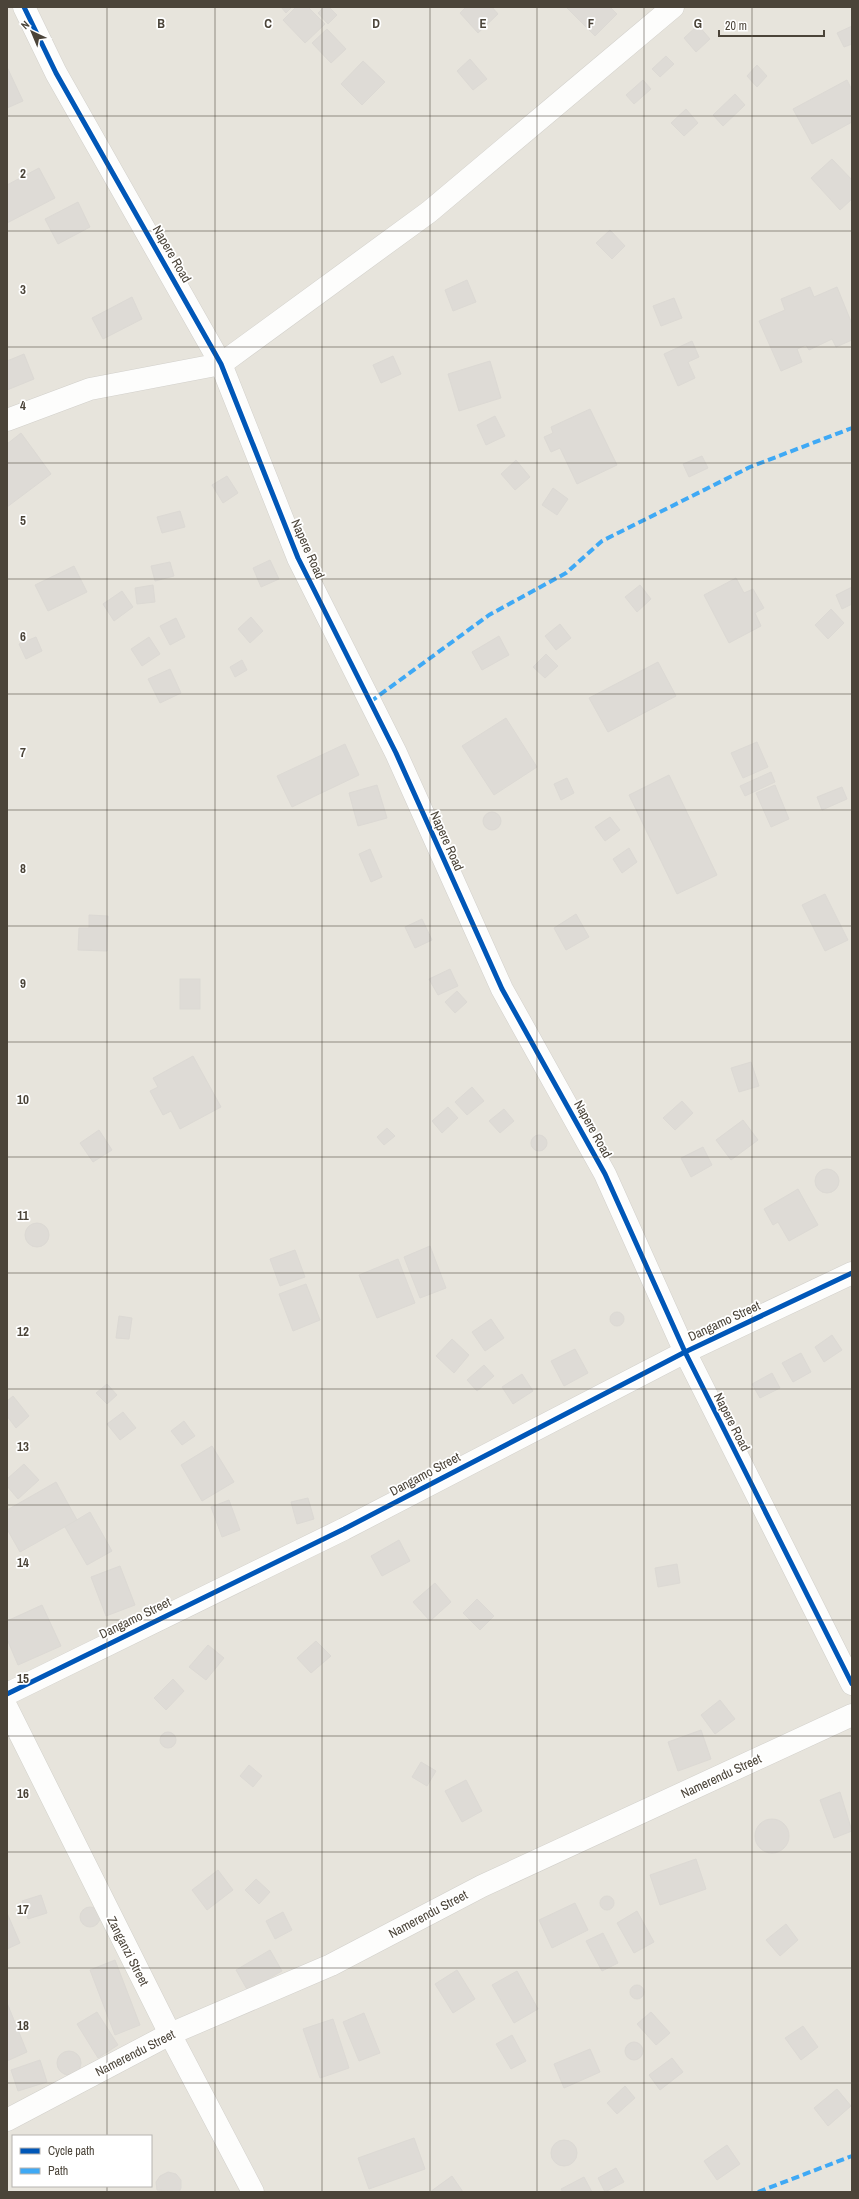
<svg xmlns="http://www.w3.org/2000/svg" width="859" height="2199" font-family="'Archivo Narrow',sans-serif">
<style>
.residential{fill:#e7e4dc;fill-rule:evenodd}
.building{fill:#dedbd6;stroke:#dcd9d4}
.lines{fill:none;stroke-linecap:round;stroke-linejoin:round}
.minor-casing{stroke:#d2d0cb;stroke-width:23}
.tertiary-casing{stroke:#d2d0cb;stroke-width:23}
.minor{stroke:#fdfdfc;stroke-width:22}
.tertiary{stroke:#fdfdfc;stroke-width:22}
.quiet{stroke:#3fa9f5;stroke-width:4;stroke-dasharray:8 4;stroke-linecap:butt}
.cycleway-casing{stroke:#fff;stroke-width:8}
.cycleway{stroke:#0057b8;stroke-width:5}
.grid{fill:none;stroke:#4b4439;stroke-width:1;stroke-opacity:0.55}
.labels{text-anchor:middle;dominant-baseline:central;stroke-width:3.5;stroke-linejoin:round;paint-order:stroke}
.street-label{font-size:13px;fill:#4b4439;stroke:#fff}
.grid-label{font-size:13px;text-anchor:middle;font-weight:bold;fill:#4b4439;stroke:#fff;stroke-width:3.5;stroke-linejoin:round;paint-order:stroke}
</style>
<rect width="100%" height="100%" fill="#f4f2ee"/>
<path class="residential" d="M7,7h845v2185h-845zM13,2136h138v50h-138z"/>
<g class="building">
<path d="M281,7h11l-6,6z"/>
<path d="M296,7h12l17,17 -20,19 -22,-23z"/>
<path d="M324,7h5l8,8 -9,9 -10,-11z"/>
<path d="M466,7h26l6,7 -20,19 -18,-20z"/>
<path d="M566,7h44l7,7 -22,22z"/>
<path d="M698,25l12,14 -14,13 -12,-14z"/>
<path d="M852,26v18l-8,3 -7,-14z"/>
<path d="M327,29l19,20 -15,14 -19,-20z"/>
<path d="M666,56l8,8 -14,13 -8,-8z"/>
<path d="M470,59l17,20 -14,11 -16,-19z"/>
<path d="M363,61l22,21 -23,23 -21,-21z"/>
<path d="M757,65l10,11 -10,11 -10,-11z"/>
<path d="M7,67l16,34 -16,7z"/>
<path d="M643,80l8,9 -17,15 -8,-9z"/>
<path d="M847,80l5,10v32l-40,22 -19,-35z"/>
<path d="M735,94l10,11 -22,21 -10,-11z"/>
<path d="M686,109l12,14 -14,13 -13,-13z"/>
<path d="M832,159l20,21v19l-12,11 -29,-32z"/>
<path d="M39,168l16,30 -48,25v-38z"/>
<path d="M78,202l12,25 -32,17 -13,-25z"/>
<path d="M610,230l15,16 -13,13 -16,-16z"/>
<path d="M467,280l9,22 -23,9 -8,-21z"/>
<path d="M810,287l4,10 23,-10 15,37v16l-16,7 -4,-8 -23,11 -3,-5 -9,4 5,13 -21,9 -22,-50 26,-11 -4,-11z"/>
<path d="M132,297l10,22 -39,20 -11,-21z"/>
<path d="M674,298l8,20 -21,8 -8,-20z"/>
<path d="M692,341l7,16 -11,5 7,16 -17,8 -14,-32z"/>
<path d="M24,354l10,25 -27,11v-29z"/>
<path d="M393,356l8,18 -20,9 -8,-18z"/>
<path d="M490,361l11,37 -42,13 -11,-37z"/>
<path d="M590,409l27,56 -40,19 -17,-36 -9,4 -7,-15 9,-4 -2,-6z"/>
<path d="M495,416l10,20 -19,9 -9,-20z"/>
<path d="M21,433l30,41 -44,33v-63z"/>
<path d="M702,456l6,12 -19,9 -6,-13z"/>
<path d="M516,460l14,17 -15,13 -14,-16z"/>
<path d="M227,476l11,17 -15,10 -11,-18z"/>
<path d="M553,488l15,11 -11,16 -15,-10z"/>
<path d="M180,511l5,16 -23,6 -5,-16z"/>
<path d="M270,560l9,19 -18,8 -8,-19z"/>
<path d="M170,562l4,14 -19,5 -4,-15z"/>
<path d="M74,566l13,26 -39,19 -13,-26z"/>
<path d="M736,578l8,15 9,-4 11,19 -9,5 6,13 -32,17 -25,-48z"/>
<path d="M153,585l2,17 -18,2 -2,-16z"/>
<path d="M640,585l11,14 -14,13 -12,-15z"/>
<path d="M852,587v17l-10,5 -6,-14z"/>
<path d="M122,591l11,16 -19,14 -11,-17z"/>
<path d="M831,609l13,14 -16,16 -13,-14z"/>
<path d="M251,617l12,14 -13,12 -12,-14z"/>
<path d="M176,618l9,19 -15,8 -10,-19z"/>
<path d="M560,624l11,14 -15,12 -11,-14z"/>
<path d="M499,636l10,19 -27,15 -10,-18z"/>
<path d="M36,637l6,14 -16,8 -7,-15z"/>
<path d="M149,637l11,17 -18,12 -11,-17z"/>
<path d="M546,654l12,12 -13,12 -12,-11z"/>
<path d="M242,660l5,10 -12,7 -5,-10z"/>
<path d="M658,662l18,34 -68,36 -19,-34z"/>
<path d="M170,669l11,24 -21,10 -12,-24z"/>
<path d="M506,718l31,49 -43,28 -32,-49z"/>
<path d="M757,742l11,25 -25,11 -12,-25z"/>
<path d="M345,744l14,31 -67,32 -15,-31z"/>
<path d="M771,772l4,10 -30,14 -5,-10z"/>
<path d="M669,775l48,100 -40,19 -48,-99z"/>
<path d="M567,778l7,15 -13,7 -7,-16z"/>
<path d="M377,785l10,33 -29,8 -9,-33z"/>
<path d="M775,785l14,34 -18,8 -15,-34z"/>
<path d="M842,787l5,12 -25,11 -5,-13z"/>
<circle cx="492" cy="821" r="9"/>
<path d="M610,817l10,13 -15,11 -10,-14z"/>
<path d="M629,848l8,14 -15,11 -9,-14z"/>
<path d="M370,849l12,28 -11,5 -12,-28z"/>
<path d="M825,894l23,46 -23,11 -23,-46z"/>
<path d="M576,914l13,23 -23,13 -12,-22z"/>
<path d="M89,915l19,1 -1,35 -29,-1 1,-22h10z"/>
<path d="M422,919l10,21 -17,8 -10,-21z"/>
<path d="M450,969l8,17 -20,9 -9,-16z"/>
<rect x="180" y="979" width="20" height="30"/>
<path d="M457,991l10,11 -12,11 -10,-11z"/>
<path d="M193,1056l28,51 -41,22 -9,-18 -8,4 -13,-24 8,-4 -5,-9z"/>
<path d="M751,1062l8,24 -20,6 -8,-24z"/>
<path d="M472,1087l12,14 -17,14 -12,-13z"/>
<path d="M682,1101l11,12 -18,17 -12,-12z"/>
<path d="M448,1107l10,11 -16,15 -10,-12z"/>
<path d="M504,1109l10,12 -14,12 -11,-12z"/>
<path d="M743,1120l15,20 -27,20 -15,-20z"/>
<path d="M387,1128l8,8 -11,9 -7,-8z"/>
<path d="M99,1130l13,20 -19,12 -13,-19z"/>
<circle cx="539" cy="1143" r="8"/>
<path d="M703,1147l9,18 -21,12 -10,-19z"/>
<circle cx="827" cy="1181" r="12"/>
<path d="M798,1189l20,36 -29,16 -11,-19 -5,3 -9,-16z"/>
<circle cx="37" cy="1235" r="12"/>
<path d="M430,1246l16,42 -26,10 -16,-41z"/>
<path d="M295,1250l10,27 -25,9 -10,-27z"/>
<path d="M398,1259l17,44 -38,15 -18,-43z"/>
<path d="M306,1284l14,36 -27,11 -14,-37z"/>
<circle cx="617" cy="1319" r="7"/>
<path d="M119,1316l13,2 -3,21 -13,-1z"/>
<path d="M491,1319l13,19 -19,13 -13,-19z"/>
<path d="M832,1335l10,15 -18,12 -9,-15z"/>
<path d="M452,1339l17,16 -15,18 -18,-17z"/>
<path d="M575,1349l13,24 -24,13 -13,-25z"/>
<path d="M801,1353l10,19 -18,10 -11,-19z"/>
<path d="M484,1365l10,11 -17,15 -10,-11z"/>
<path d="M772,1373l8,15 -20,10 -8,-14z"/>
<path d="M522,1374l11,17 -20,13 -11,-17z"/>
<path d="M107,1384l10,11 -10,9 -11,-11z"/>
<path d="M13,1396l16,20 -13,12 -9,-12v-15z"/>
<path d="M123,1412l13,16 -16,12 -13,-16z"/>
<path d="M184,1421l11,15 -13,9 -11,-14z"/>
<path d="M212,1446l22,36 -32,19 -21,-36z"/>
<path d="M24,1464l15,16 -21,19 -11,-13v-7z"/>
<path d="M56,1482l21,38 -57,32 -13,-23v-19z"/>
<path d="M308,1498l6,21 -17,5 -6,-22z"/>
<path d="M229,1500l11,30 -18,7 -11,-30z"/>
<path d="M90,1512l22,39 -25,14 -22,-38z"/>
<path d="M399,1540l11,21 -28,15 -11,-20z"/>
<path d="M677,1564l3,19 -22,4 -3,-19z"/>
<path d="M120,1566l15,39 -29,11 -15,-39z"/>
<path d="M435,1583l16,19 -21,19 -17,-19z"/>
<path d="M477,1599l17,17 -14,14 -17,-17z"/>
<path d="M42,1605l19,41 -43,19 -11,-26v-18z"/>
<path d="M316,1641l15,15 -20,17 -14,-15z"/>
<path d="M208,1645l16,13 -18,22 -17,-13z"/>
<path d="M173,1679l11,12 -18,19 -12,-12z"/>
<path d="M720,1700l15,19 -20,15 -14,-19z"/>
<path d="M701,1730l10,29 -33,12 -10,-29z"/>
<circle cx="168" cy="1740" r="8"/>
<path d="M421,1762l15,9 -9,15 -15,-9z"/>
<path d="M249,1765l13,11 -9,11 -13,-11z"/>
<path d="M466,1780l16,31 -20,11 -17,-31z"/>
<path d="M840,1792l12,39 -18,7 -14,-38z"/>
<circle cx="772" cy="1836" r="17"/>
<path d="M696,1859l10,30 -46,16 -10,-30z"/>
<path d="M218,1870l15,20 -26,20 -15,-20z"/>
<path d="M256,1879l14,13 -11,12 -14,-14z"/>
<path d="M41,1895l6,18 -19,6 -6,-18z"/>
<circle cx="607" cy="1903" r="7"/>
<path d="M575,1903l13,27 -36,18 -13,-28z"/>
<circle cx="90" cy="1917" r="10"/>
<path d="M637,1911l17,31 -20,11 -17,-30z"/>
<path d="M283,1912l9,18 -17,9 -9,-18z"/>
<path d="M7,1913l13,30 -13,6z"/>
<path d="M786,1924l12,16 -18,16 -14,-16z"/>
<path d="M603,1933l15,30 -16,8 -16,-30z"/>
<path d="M270,1950l12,21 -34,20 -12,-21z"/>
<path d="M115,1960l25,65 -25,10 -25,-65z"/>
<path d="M457,1970l18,29 -22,14 -18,-29z"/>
<path d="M517,1971l21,38 -24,14 -22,-38z"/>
<circle cx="637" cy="1992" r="7"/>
<path d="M7,2003l20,49 -20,9z"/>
<path d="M97,2012l21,33 -20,13 -21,-34z"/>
<path d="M651,2012l19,21 -14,12 -19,-21z"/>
<path d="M364,2013l16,40 -21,8 -16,-39z"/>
<path d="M333,2019l16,49 -29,10 -17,-49z"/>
<path d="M803,2026l15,21 -17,13 -16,-22z"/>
<path d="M512,2035l14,26 -15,8 -15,-25z"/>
<circle cx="634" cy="2051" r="9"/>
<path d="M590,2049l10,23 -36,16 -10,-24z"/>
<circle cx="69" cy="2063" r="12"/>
<path d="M672,2058l11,14 -23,18 -11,-15z"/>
<path d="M40,2060l7,22 -29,9 -7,-21z"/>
<path d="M625,2086l10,12 -18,16 -10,-11z"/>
<path d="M837,2089l14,17 -23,20 -14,-18z"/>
<path d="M414,2138l11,31 -56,20 -11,-31z"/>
<circle cx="564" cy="2153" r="13"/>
<path d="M727,2145l13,19 -23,16 -13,-19z"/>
<path d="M616,2168l8,14 -19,10 -7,-14z"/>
<path d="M168,2172l8,2 5,6v8l-2,4 -22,-2 -1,-8 4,-6z"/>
<path d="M452,2176l11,16h-33z"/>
<path d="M584,2177l8,15h-29l-2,-3z"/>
</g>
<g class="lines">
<g class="minor-casing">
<g id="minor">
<path d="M7,420l83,-31 131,-25 208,-152 244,-205"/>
<path d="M7,1694l337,-165 341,-177 167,-79"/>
<path d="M7,1708l163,326 83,158"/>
<path d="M7,2120l163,-86 161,-69 151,-79 370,-171"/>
</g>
</g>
<g class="tertiary-casing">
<path id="tertiary" d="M24,7l32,66 165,291 77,194 98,195 106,236 103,185 80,178 167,332"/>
</g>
<use href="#minor" class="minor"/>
<use href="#tertiary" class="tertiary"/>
<g class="quiet">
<path d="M370,702l119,-87 77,-42 36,-32 148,-74 102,-39"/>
<path d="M758,2192l94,-36"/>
</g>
<g class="cycleway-casing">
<g id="cycleway">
<path d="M24,7l32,66 165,291 77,194 98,195 106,236 103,185 80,178 167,332"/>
<path d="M7,1694l337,-165 341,-177 167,-79"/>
</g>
</g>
<use href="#cycleway" class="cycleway"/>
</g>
<path class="grid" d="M107,7v2129M215,7v2185M322,7v2185M430,7v2185M537,7v2185M644,7v2185M752,7v2185M7,116h845M7,231h845M7,347h845M7,463h845M7,579h845M7,694h845M7,810h845M7,926h845M7,1042h845M7,1157h845M7,1273h845M7,1389h845M7,1505h845M7,1620h845M7,1736h845M7,1852h845M7,1968h845M7,2083h845M107,2186v6"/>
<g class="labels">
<g class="street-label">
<text transform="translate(172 254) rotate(60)">Napere Road</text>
<text transform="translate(308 549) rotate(66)">Napere Road</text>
<text transform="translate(447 841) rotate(66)">Napere Road</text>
<text transform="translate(593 1129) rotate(61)">Napere Road</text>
<text transform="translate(724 1321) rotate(-25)">Dangamo Street</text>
<text transform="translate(732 1422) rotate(63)">Napere Road</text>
<text transform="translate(425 1474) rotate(-28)">Dangamo Street</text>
<text transform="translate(135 1618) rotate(-26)">Dangamo Street</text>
<text transform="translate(721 1776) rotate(-25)">Namerendu Street</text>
<text transform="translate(428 1914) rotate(-28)">Namerendu Street</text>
<text transform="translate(128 1951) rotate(63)">Zanganzi Street</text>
<text transform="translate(135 2053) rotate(-27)">Namerendu Street</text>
</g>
</g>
<g class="grid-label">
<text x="161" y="28">B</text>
<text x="268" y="28">C</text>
<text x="376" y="28">D</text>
<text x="483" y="28">E</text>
<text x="591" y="28">F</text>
<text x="698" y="28">G</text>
<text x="23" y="178">2</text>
<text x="23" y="294">3</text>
<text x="23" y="410">4</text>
<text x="23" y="525">5</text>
<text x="23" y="641">6</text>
<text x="23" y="757">7</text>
<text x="23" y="873">8</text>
<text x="23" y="988">9</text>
<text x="23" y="1104">10</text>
<text x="23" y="1220">11</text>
<text x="23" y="1336">12</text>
<text x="23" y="1451">13</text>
<text x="23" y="1567">14</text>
<text x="23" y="1683">15</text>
<text x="23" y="1798">16</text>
<text x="23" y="1914">17</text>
<text x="23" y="2030">18</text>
</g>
<rect width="859" height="2199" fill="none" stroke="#4b4439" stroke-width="16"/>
<rect x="12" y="2135" width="140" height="52" fill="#ffffff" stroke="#b7b4b0"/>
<rect x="20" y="2148" width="20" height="6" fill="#0057b8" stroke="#b7b4b0"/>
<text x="48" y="2155" font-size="12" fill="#4b4439">Cycle path</text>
<rect x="20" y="2168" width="20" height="6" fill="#3fa9f5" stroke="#b7b4b0"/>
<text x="48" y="2175" font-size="12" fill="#4b4439">Path</text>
<g transform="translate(32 32) rotate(316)" stroke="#ffffff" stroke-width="3" paint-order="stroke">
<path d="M0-3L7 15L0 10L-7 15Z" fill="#4b4439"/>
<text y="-6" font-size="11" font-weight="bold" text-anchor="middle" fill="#4b4439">N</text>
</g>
<path d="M719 30v6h105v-6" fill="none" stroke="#4b4439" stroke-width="2"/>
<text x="725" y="30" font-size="12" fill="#4b4439" stroke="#ffffff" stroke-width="3" paint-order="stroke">20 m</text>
</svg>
